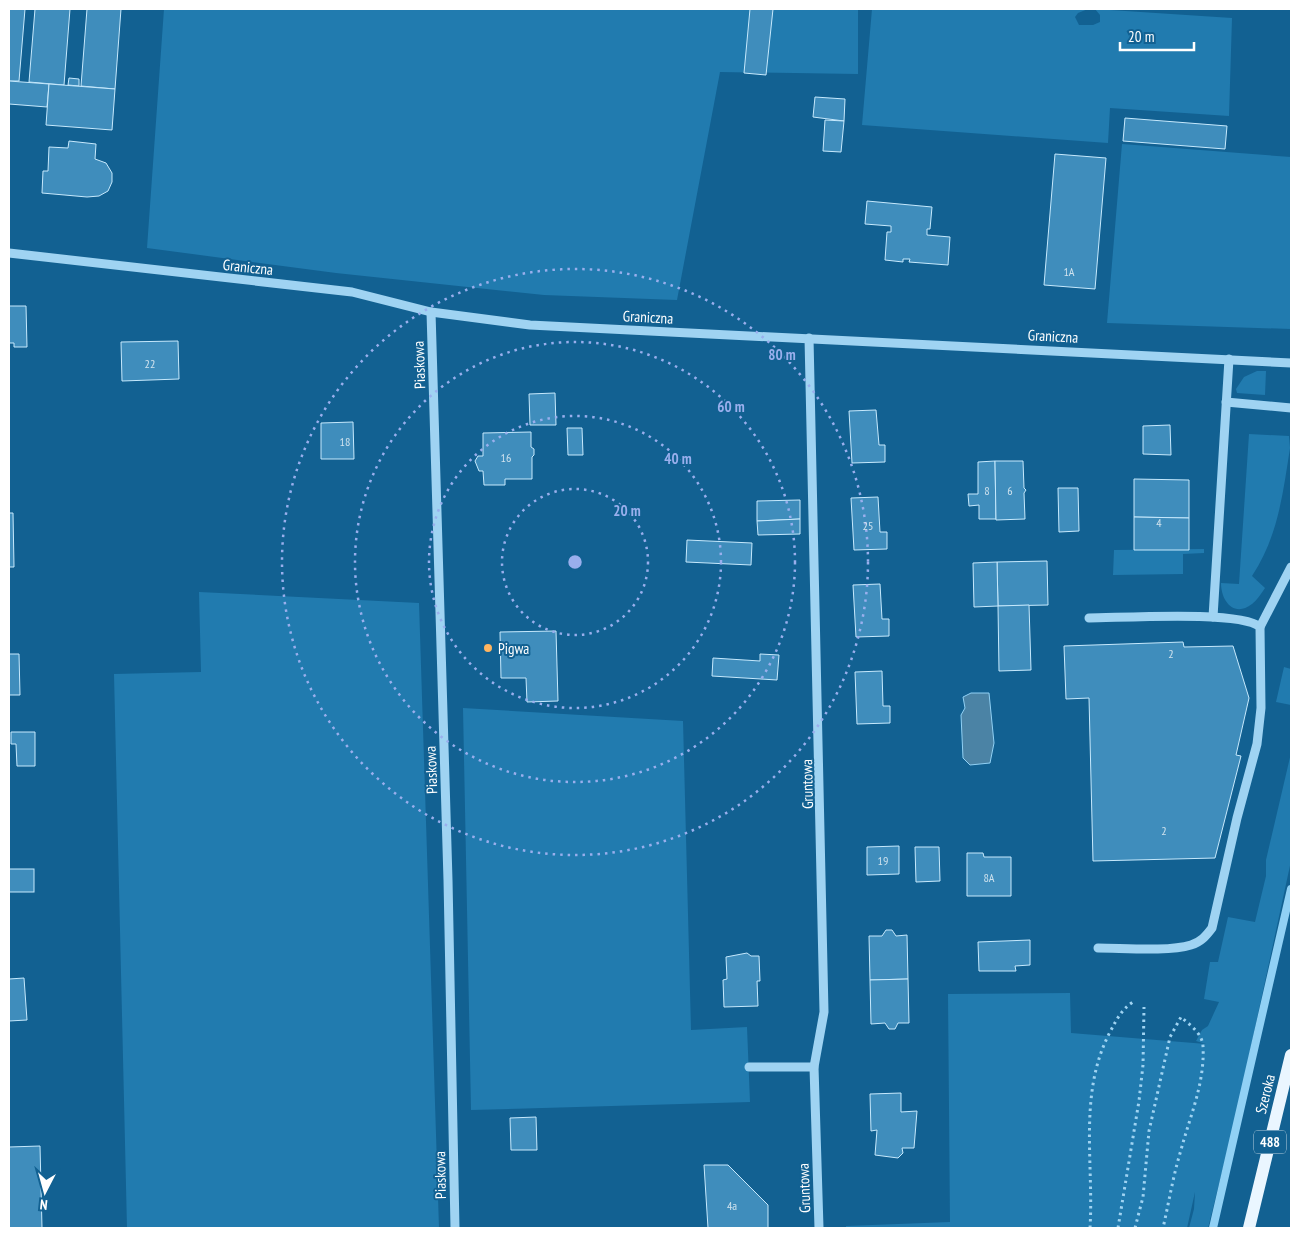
<svg xmlns="http://www.w3.org/2000/svg" width="1300" height="1237" font-family="'PT Sans Narrow',sans-serif">
<style>
.green{fill:#217baf}
.water{fill:#4b83a5;stroke:#91d1f5}
.lines{fill:none;stroke-linecap:round;stroke-linejoin:round}
.stream{stroke:#91d1f5;stroke-width:8}
.building{fill:#3f8dbc;stroke:#c6e9fd}
.path{stroke:#9fd3f2;stroke-width:3;stroke-dasharray:2.5 4;stroke-linecap:butt}
.minor{stroke:#9fd3f2;stroke-width:9}
.major{stroke:#eaf6ff;stroke-width:12}
.ring{fill:none;stroke:#99afed;stroke-width:2.5;stroke-dasharray:2.5 5}
.poi-dot{fill:#ffb560;stroke:#126192;stroke-width:2}
.labels{text-anchor:middle;dominant-baseline:central;stroke-width:4;stroke-linejoin:round;paint-order:stroke}
.number-label{font-size:12px;fill:#cfe2ee}
.shield{fill:#126192;stroke:#b8d0de;stroke-width:1}
.shield-label{font-size:14px;font-weight:bold;fill:#fff}
.street-label{font-size:15px;fill:#fff;stroke:#126192}
.poi-label{font-size:15px;fill:#fff;stroke:#126192;text-anchor:start}
.centre{fill:#99afed;stroke:#126192;stroke-width:2.5}
.ring-label{font-size:15px;text-anchor:middle;font-weight:bold;fill:#99afed;stroke:#126192;stroke-width:4;stroke-linejoin:round;paint-order:stroke}
</style>
<rect width="100%" height="100%" fill="#126192"/>
<g class="green">
<path d="M164,9h694v65l-138,-2 -43,228 -133,-5 -208,-22 -189,-25z"/>
<path d="M872,9h216l-10,4 -3,4 4,8h14l7,-3v-7l-5,-6 137,9 -3,98 -119,-8 -2,35 -246,-18z"/>
<path d="M1122,144l169,13v172l-184,-6z"/>
<path d="M1257,371h9l-1,24 -28,-2 -1,-4 8,-12z"/>
<path d="M1249,434l40,2 1,12c-7,45 -12,89 -38,128l13,12c-4,6 -8,12 -13,16 -18,14 -31,-3 -31,-21l18,1z"/>
<path d="M1204,549v4l-21,1v20l-70,1 1,-25z"/>
<path d="M199,592l220,11 20,625h-312l-13,-554 87,-2z"/>
<path d="M1284,667l7,2v36l-15,-3z"/>
<path d="M463,708l220,13 8,309 56,-3 3,75 -279,8z"/>
<path d="M1291,753v108l-55,255 -28,112h-19l5,-19 1,-17 -8,36h-341v-2l104,-4 -2,-228 122,-1 1,40 135,11 -10,-3 6,-11 6,-4 11,-24 -15,-3 6,-37h8l10,-45 27,5 11,-46v-16z"/>
</g>
<path class="water" d="M971,693h18l5,50 -4,20 -20,2 -7,-7 -2,-43 4,-7 -2,-11z"/>
<g class="lines">
<path class="stream" d="M1213,1228l78,-339"/>
</g>
<g class="building">
<path d="M9,9h16l-6,72h-10z"/>
<path d="M35,9h35l-6,76 -35,-3z"/>
<path d="M87,9h34l-6,80 -34,-3z"/>
<path d="M750,9h23l-7,66 -22,-2z"/>
<path d="M69,78l10,1v7l-11,-1z"/>
<path d="M9,81l40,3 -2,23 -38,-3z"/>
<path d="M49,84l66,5 -3,41 -66,-5z"/>
<path d="M815,97l30,2 -1,22 -31,-4z"/>
<path d="M1125,118l102,8 -2,23 -102,-8z"/>
<path d="M825,120l19,1 -3,31 -18,-1z"/>
<path d="M69,141l27,3 -1,15 11,4 6,10v9l-4,9 -9,5 -12,1 -45,-4 1,-22h5l1,-24 19,1z"/>
<path d="M1055,154l51,4 -11,131 -51,-4z"/>
<path d="M867,201l65,6 -2,22h-3v6l23,2 -2,28 -39,-3 1,-3h-7v3l-18,-2 2,-28h4v-6l-26,-2z"/>
<path d="M9,306h17l1,41h-13v-4h-5z"/>
<path d="M178,341l1,38 -57,2 -1,-39z"/>
<path d="M555,393l1,32h-26l-1,-31z"/>
<path d="M876,410l3,35h6v17l-33,1 -3,-52z"/>
<path d="M353,422l1,37h-33v-36z"/>
<path d="M1170,425l1,30 -28,-1v-28z"/>
<path d="M567,428h15l1,27h-15z"/>
<path d="M531,432v15l3,2v6l-2,2v22h-27v6h-21l-1,-14h-4l-4,-10 3,-5h5v-23z"/>
<path d="M995,461l1,58h-17v-14l-10,1 -1,-12h10v-32z"/>
<path d="M995,461h28l1,27 2,2 -2,3 1,26 -29,1z"/>
<path d="M1134,479l55,1v38l-55,-1z"/>
<path d="M1058,488h20l1,43 -20,1z"/>
<path d="M878,497l2,35h7v17l-33,1 -3,-52z"/>
<path d="M800,500v19l-43,2v-20z"/>
<path d="M9,513h4l1,54h-5z"/>
<path d="M1134,517l55,1v32h-55z"/>
<path d="M800,519v15l-42,1 -1,-14z"/>
<path d="M687,540l65,3 -1,22 -65,-3z"/>
<path d="M1047,561l1,44 -50,1 -1,-44z"/>
<path d="M997,562l1,44 -24,1 -1,-44z"/>
<path d="M880,584l2,35h7v17l-33,1 -3,-52z"/>
<path d="M1029,605l2,65 -32,1 -1,-65z"/>
<path d="M556,631l2,70 -31,1 -1,-24h-25l-1,-46z"/>
<path d="M1183,642l1,5 49,-1 16,52 -13,57 5,1 -26,102 -122,3 -4,-163 -23,1 -2,-53z"/>
<path d="M9,654h10l1,41h-11z"/>
<path d="M760,654l19,1 -2,25 -65,-4 1,-18 47,3z"/>
<path d="M882,671l1,35h7v17l-33,1 -2,-52z"/>
<path d="M11,732h24v34h-18l-1,-22h-5z"/>
<path d="M899,846v28l-32,1v-28z"/>
<path d="M915,847h24l1,34 -24,1z"/>
<path d="M967,853h16l1,4h27v39h-44z"/>
<rect x="9" y="869" width="25" height="23"/>
<path d="M886,930h6l4,6 11,-1 1,44 -38,1 -1,-44h13z"/>
<path d="M1030,940v25l-15,1 1,5h-37l-1,-29z"/>
<path d="M747,953l4,3h8l1,25h-3l1,25 -34,1 -1,-27 4,-1 -1,-22z"/>
<path d="M24,978l3,42 -18,1v-42z"/>
<path d="M908,979l1,44h-11l-3,6h-6l-4,-6 -14,1 -1,-44z"/>
<path d="M901,1093v19l16,-1 -3,37h-12l1,5 -5,5 -23,-3 2,-25 -6,1 -1,-37z"/>
<path d="M536,1117l1,33h-26l-1,-32z"/>
<path d="M40,1146l2,82h-33v-81z"/>
<path d="M704,1165h24l40,40v23h-60z"/>
</g>
<g class="lines">
<g class="path">
<path d="M1090,1228c4,-65 -12,-135 20,-196 7,-13 11,-22 23,-30"/>
<path d="M1118,1228l21,-127 4,-36 1,-58"/>
<path d="M1135,1228l8,-31 6,-66 21,-94 11,-20c9,8 21,16 22,29 2,37 -13,70 -22,104 -8,26 -12,52 -18,78"/>
</g>
<g class="minor">
<path d="M9,253l343,39 79,20 99,13 761,38"/>
<path d="M431,312l17,568 7,348"/>
<path d="M809,338l15,674 -10,55 5,161"/>
<path d="M1226,402l65,6"/>
<path d="M1213,617l16,-258"/>
<path d="M1089,618c31,0 152,-8 171,9l1,81 -4,36 -20,74 -25,110c-6,8 -11,14 -21,17 -23,7 -68,3 -93,3"/>
<path d="M1260,627l31,-60"/>
<path d="M749,1067h65"/>
</g>
<path class="major" d="M1249,1228l42,-173"/>
</g>
<g class="ring">
<circle cx="575" cy="562" r="73"/>
<circle cx="575" cy="562" r="146"/>
<circle cx="575" cy="562" r="220"/>
<circle cx="575" cy="562" r="293"/>
</g>
<circle class="poi-dot" cx="488" cy="648" r="5"/>
<g class="labels">
<g class="number-label">
<text x="1069" y="271">1A</text>
<text x="150" y="363">22</text>
<text x="345" y="441">18</text>
<text x="506" y="457">16</text>
<text x="987" y="490">8</text>
<text x="1010" y="490">6</text>
<text x="1159" y="522">4</text>
<text x="868" y="525">25</text>
<text x="1171" y="653">2</text>
<text x="1164" y="830">2</text>
<text x="883" y="860">19</text>
<text x="989" y="877">8A</text>
<text x="732" y="1205">4a</text>
</g>
<rect class="shield" x="1254" y="1130.5" width="32" height="23" rx="4"/>
<g class="shield-label">
<text x="1270" y="1142">488</text>
</g>
<g class="street-label">
<text transform="translate(248 267) rotate(6)">Graniczna</text>
<text transform="translate(648 317) rotate(3)">Graniczna</text>
<text transform="translate(1053 336) rotate(3)">Graniczna</text>
<text transform="translate(419 365) rotate(-92)">Piaskowa</text>
<text transform="translate(431 770) rotate(-92)">Piaskowa</text>
<text transform="translate(807 784) rotate(-91)">Gruntowa</text>
<text transform="translate(1265 1094) rotate(-76)">Szeroka</text>
<text transform="translate(440 1175) rotate(-91)">Piaskowa</text>
<text transform="translate(804 1188) rotate(-92)">Gruntowa</text>
</g>
<g class="poi-label">
<text x="498" y="648">Pigwa</text>
</g>
</g>
<circle cx="575" cy="562" r="8" class="centre"/>
<g class="ring-label">
<text x="782" y="360">80 m</text>
<text x="731" y="412">60 m</text>
<text x="678" y="464">40 m</text>
<text x="627" y="516">20 m</text>
</g>
<rect width="1300" height="1237" fill="none" stroke="#ffffff" stroke-width="20"/>
<g transform="translate(45 1192) rotate(186)" stroke="#126192" stroke-width="4" paint-order="stroke">
<path d="M0-4L9 19L0 12L-9 19Z" fill="#ffffff"/>
<text y="-8" font-size="14" font-weight="bold" text-anchor="middle" fill="#ffffff">N</text>
</g>
<path d="M1120 42v8h74v-8" fill="none" stroke="#ffffff" stroke-width="2.5"/>
<text x="1128" y="42" font-size="15" fill="#ffffff" stroke="#126192" stroke-width="4" paint-order="stroke">20 m</text>
</svg>
